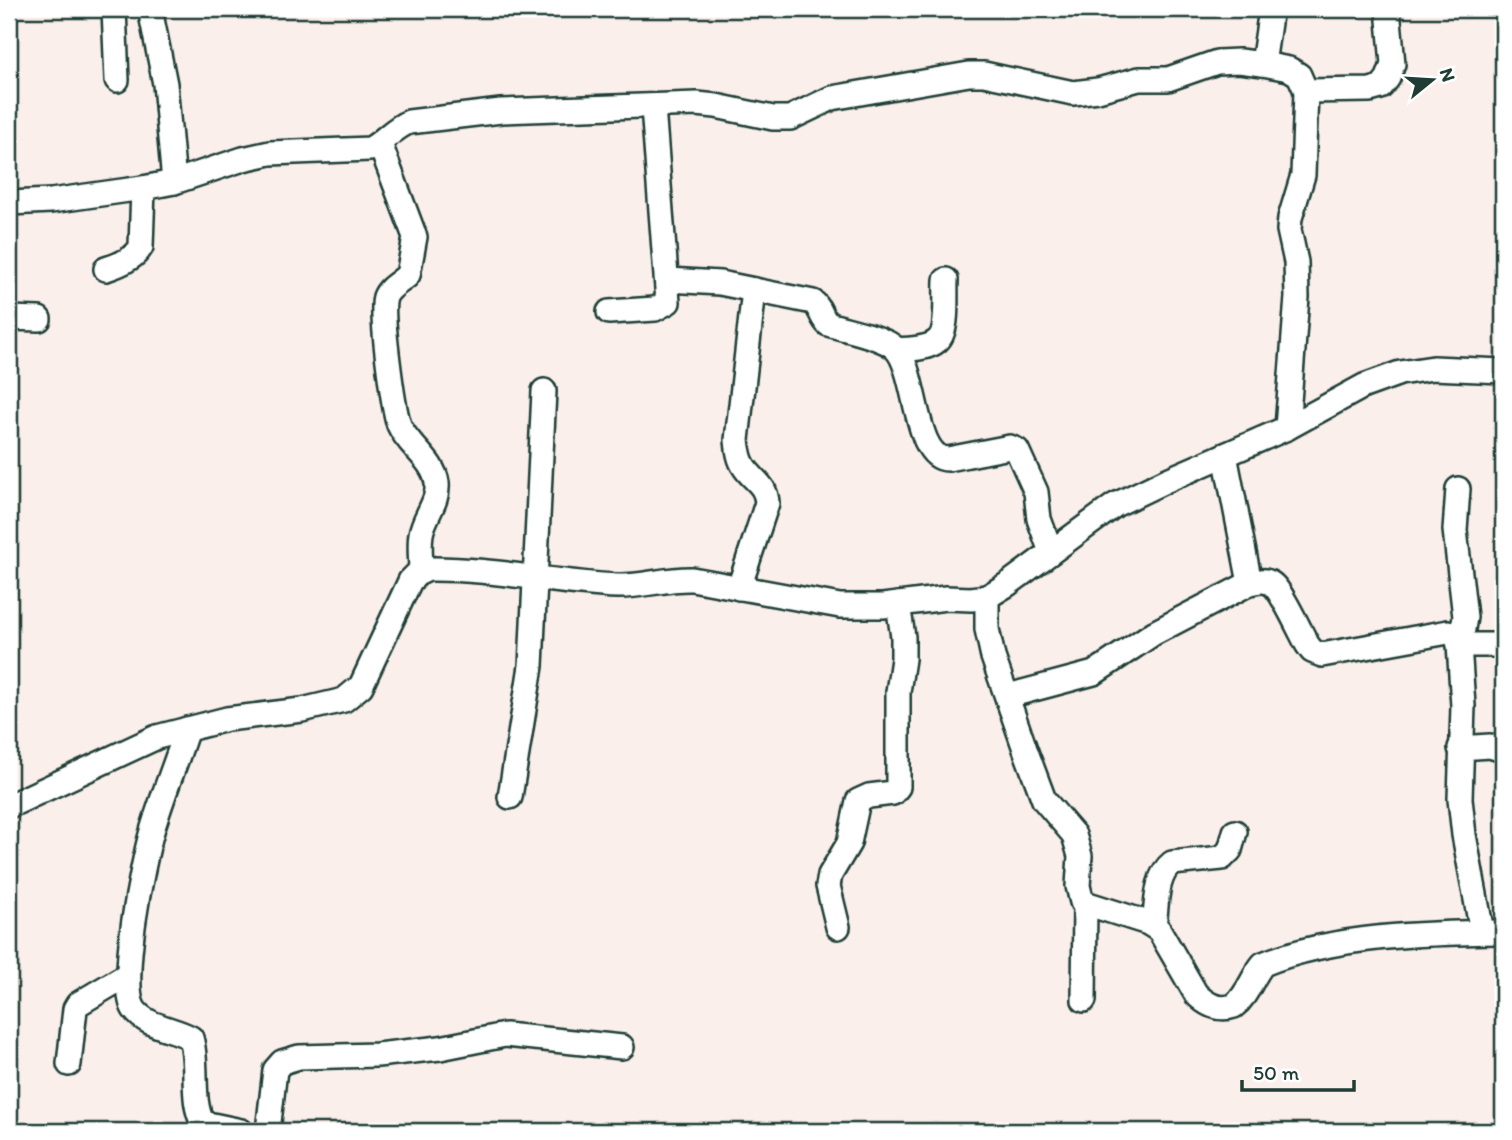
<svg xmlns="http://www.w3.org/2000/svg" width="1512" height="1140" font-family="Itim,sans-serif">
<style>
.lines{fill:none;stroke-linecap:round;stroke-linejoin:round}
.minor-casing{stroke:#1f3d34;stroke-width:28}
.minor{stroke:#fff;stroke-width:23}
</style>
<rect width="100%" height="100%" fill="#fbefec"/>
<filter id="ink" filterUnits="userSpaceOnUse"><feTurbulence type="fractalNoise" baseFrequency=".0143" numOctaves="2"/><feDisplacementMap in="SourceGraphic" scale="14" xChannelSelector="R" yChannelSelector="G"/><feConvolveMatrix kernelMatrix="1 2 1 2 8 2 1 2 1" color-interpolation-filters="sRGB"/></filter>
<g filter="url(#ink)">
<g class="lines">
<g class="minor-casing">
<g id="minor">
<path d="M114,9l3,71"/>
<path d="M150,9l15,75 9,98"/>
<path d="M1263,64l8,-55"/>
<path d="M1306,91l64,-1 11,-3 7,-9 5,-14 -5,-55"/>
<path d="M380,144l35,93 -7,38c-7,7 -19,12 -23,22 -5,16 8,110 14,128 9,21 35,35 38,58 2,19 -13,33 -16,51 -2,12 0,26 0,38"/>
<path d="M9,203l42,-2 92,-13"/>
<path d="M106,269c13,-4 28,-10 35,-22l2,-59 31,-6 69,-23 27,-6 100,-4c15,-8 23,-21 39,-27l92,-11 196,-7 19,2 57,12h17l42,-20 137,-24h15l89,19 25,-3 41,-11h29l49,-17 22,-1 24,3 26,5 10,6 7,16 -3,84 -13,43 -1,12 7,32 1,35 -10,131"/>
<path d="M668,280l52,3 93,19c8,6 8,16 15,22 18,6 54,12 67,24 23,22 18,111 53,111l62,-12 7,3 19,42 3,27 12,33"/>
<path d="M609,312l46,-3 13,-7 -15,-195"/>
<path d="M9,318l30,1"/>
<path d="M898,350c11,-1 30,-1 39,-9 12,-9 8,-46 9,-61"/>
<path d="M1225,455l25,128"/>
<path d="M739,588l28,-85c-1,-18 -12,-21 -22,-35 -6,-8 -7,-18 -8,-28l17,-150"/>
<path d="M987,597v32l6,28 32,92 19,51 30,35 6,21 -2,30 4,16 66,21 11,7 37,64c11,11 23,17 38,12 14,-11 18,-29 29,-42 71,-29 165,-31 240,-32"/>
<path d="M1458,638l5,-9 2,-12 -10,-87 3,-41"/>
<path d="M1459,644l4,62 -3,93 4,36 18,97"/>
<path d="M1008,696l86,-23 60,-40 96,-50c7,-2 15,-4 22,1 9,6 29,49 35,60l5,7 10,4 126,-23 8,3 3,9 5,1h39"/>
<path d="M187,729c-11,34 -25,68 -35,102 -9,31 -34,153 -18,178 12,18 40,19 57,29 8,26 -1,63 12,85l38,8"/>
<path d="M1460,748l30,-2 13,4"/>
<path d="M510,797l21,-131 13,-275"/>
<path d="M9,806l148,-69 70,-18 75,-9 42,-10 17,-14 49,-105 7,-7 11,-5c64,-1 126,14 189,17 25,1 49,-8 75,-7l148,27h43l63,-8 25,1 16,-2 21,-13 107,-79 50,-24 122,-53 77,-42 36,-13 33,-5 70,3"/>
<path d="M1154,926c3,-20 1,-50 18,-63l50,-5 8,-8 5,-18"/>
<path d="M838,927l-10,-41 2,-11 19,-32 9,-42 11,-5 24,-3 5,-6v-95l5,-33v-22l-5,-33"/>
<path d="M1084,1000l1,-96"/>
<path d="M69,1064l6,-55 3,-5 49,-29"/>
<path d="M268,1131l7,-61 7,-8 17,-5 78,-2 63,-7 65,-13 117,12"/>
</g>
</g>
<use href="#minor" class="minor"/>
</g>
</g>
<rect width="1512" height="1140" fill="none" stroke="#fff" stroke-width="35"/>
<rect x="18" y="18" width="1477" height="1105" fill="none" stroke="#1f3d34" stroke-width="2.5" filter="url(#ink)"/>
<g transform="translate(1432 80) rotate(72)" stroke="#ffffff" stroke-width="5" paint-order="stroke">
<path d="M0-5L12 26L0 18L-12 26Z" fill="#1f3d34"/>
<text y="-10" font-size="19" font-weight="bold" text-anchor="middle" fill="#1f3d34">N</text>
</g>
<path d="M1242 1080v10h112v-10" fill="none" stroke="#1f3d34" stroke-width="3.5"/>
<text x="1253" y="1080" font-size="21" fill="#1f3d34" stroke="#ffffff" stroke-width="5" paint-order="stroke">50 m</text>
</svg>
